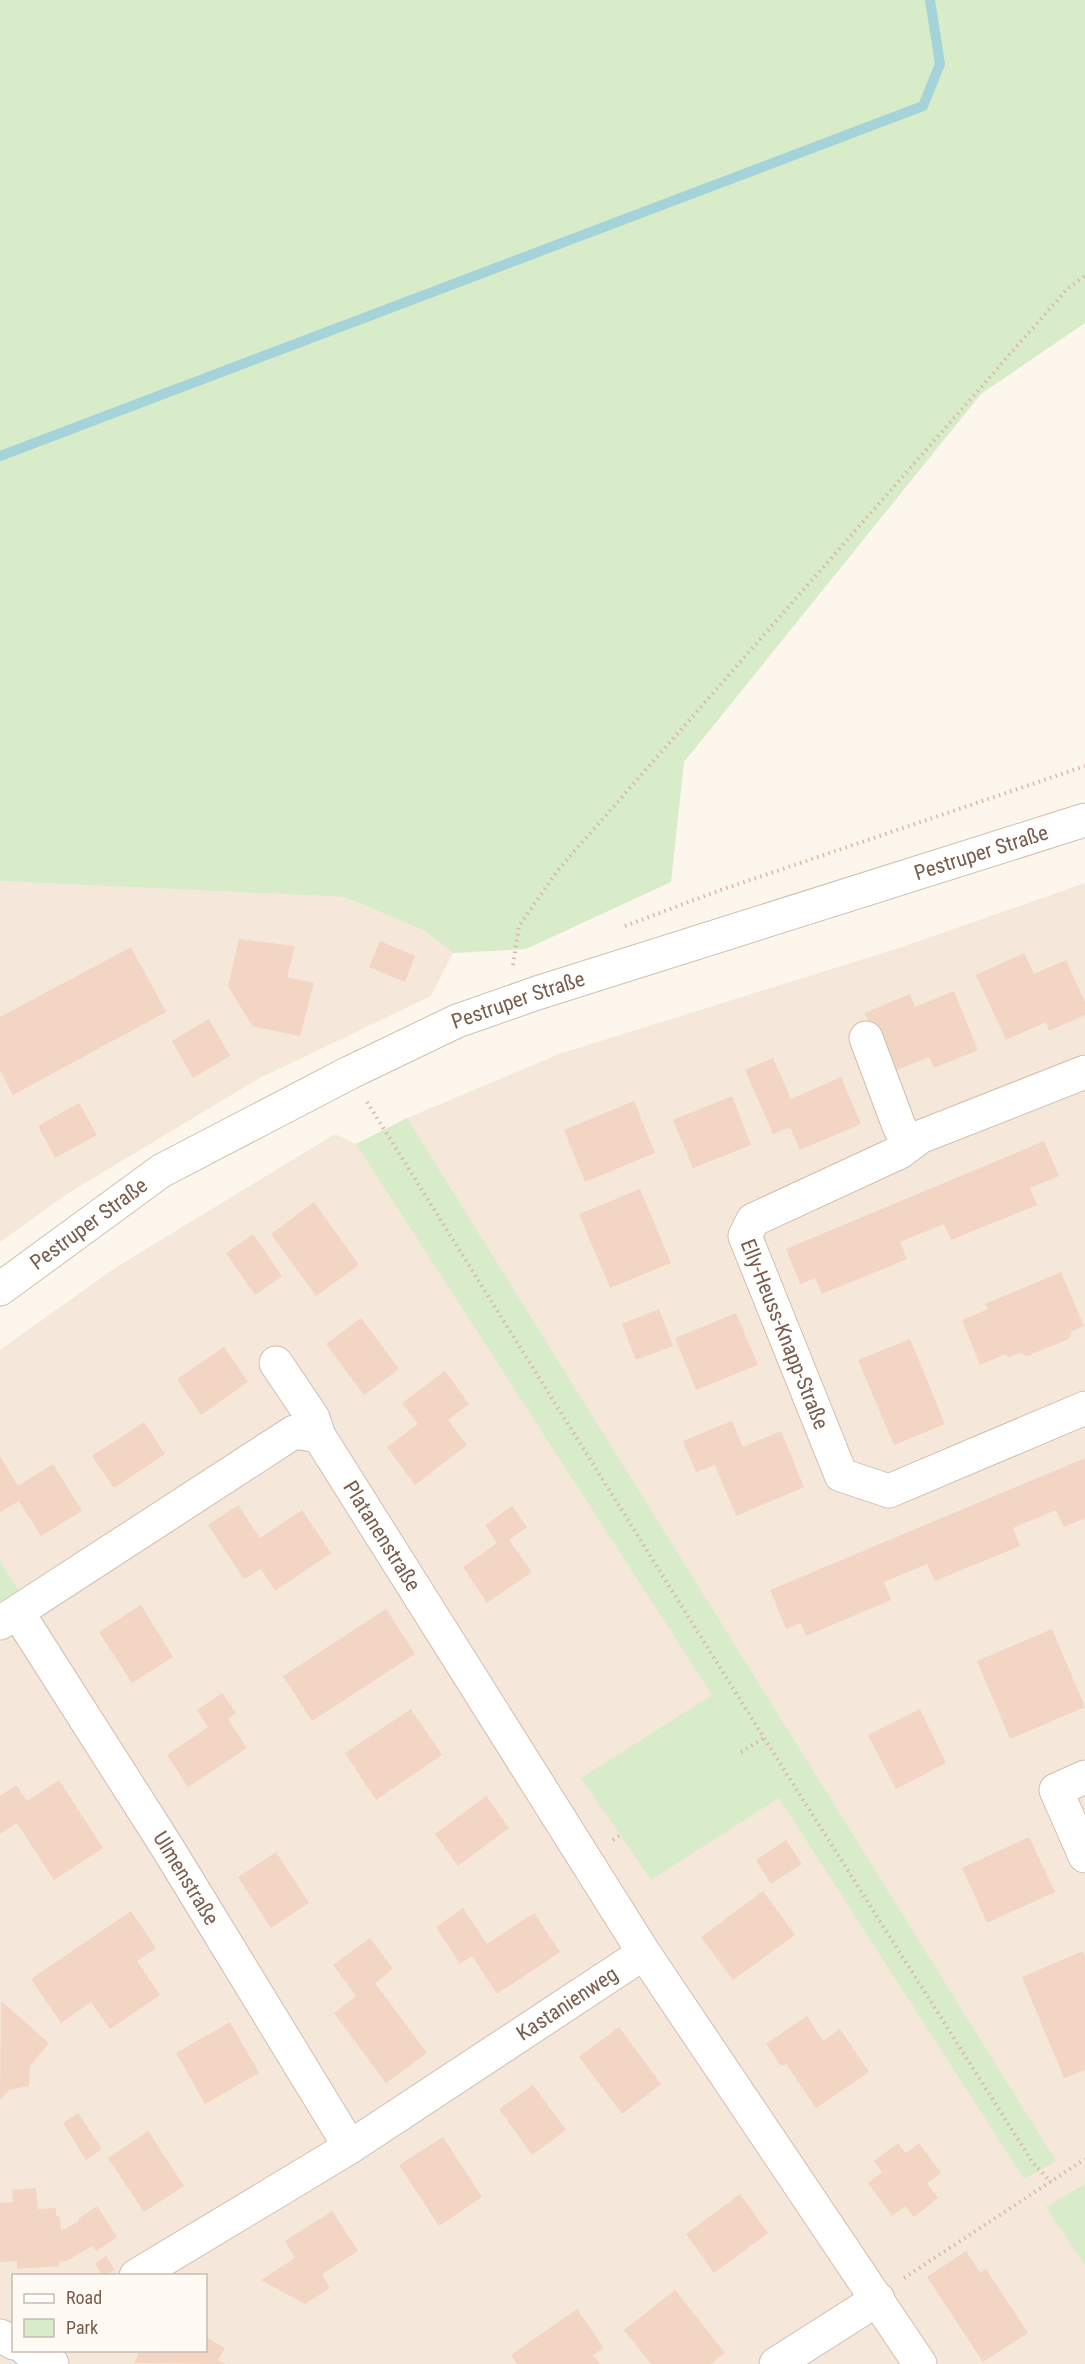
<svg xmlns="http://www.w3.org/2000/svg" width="1085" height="2364" font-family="'Roboto Condensed',sans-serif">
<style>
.residential{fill:#f5e8da;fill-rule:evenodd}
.green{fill:#d8ecc9}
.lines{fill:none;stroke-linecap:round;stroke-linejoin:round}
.stream{stroke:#a5d3da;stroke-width:10}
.building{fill:#f3d5c3}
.minor-casing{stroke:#d1beb0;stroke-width:35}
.path{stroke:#d9b8a5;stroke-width:4;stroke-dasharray:1.5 4.5;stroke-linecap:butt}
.minor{stroke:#fff;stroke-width:33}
.labels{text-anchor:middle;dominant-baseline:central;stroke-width:5;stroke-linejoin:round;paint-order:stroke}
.street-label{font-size:21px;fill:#7a5c4d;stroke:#fffaf3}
</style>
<rect width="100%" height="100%" fill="#fdf6ec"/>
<g class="residential">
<path d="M0,881l344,16 81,34 28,22 -22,43 -173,83 -191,115 -67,48z"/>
<path d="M1085,883v1481h-1085v-760l20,-12 -20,-31v-211l115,-82 220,-134 21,10 51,-26 152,-64 343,-107zM14,2276h192v74h-192z"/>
</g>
<g class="green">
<path d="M0,0h1085v323l-104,71 -297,368 -13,120 -145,67 -73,4 -28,-22 -81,-34 -344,-16z"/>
<path d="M407,1118l649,1043 -32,18 -245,-381 -128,82 -70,-102 131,-83 -356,-551z"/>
<path d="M0,1561l20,31 -20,12z"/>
<path d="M1085,2184v81l-39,-58z"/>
</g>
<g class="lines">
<path class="stream" d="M0,456l923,-350 17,-42 -10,-64"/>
</g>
<g class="building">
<path d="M239,939l56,7 -8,31 27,6 -14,53 -48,-10 -24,-40z"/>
<path d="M380,941l35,15 -10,26 -36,-15z"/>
<path d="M131,947l35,65 -153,83 -13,-25v-53z"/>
<path d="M1024,953l10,21 32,-14 19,42v13l-36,16 -3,-9 -40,18 -30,-65z"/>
<path d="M954,991l24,59 -44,18 -5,-11 -39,16 -25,-60 45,-19 5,13z"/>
<path d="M209,1019l21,37 -37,22 -21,-37z"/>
<path d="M773,1058l18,41 50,-22 20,47 -61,26 -10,-23 -17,7 -28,-64z"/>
<path d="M732,1096l19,49 -58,23 -20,-48z"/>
<path d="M634,1101l21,52 -70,29 -21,-52z"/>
<path d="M79,1103l18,32 -42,23 -17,-32z"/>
<path d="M1044,1141l15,35 -29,12 7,17 -86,35 -7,-16 -44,18 7,17 -85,35 -7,-16 -15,6 -14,-35z"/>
<path d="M640,1189l31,74 -61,25 -31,-74z"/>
<path d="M314,1202l45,63 -43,31 -45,-62z"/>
<path d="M253,1234l29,42 -27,19 -29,-42z"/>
<path d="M1061,1272l23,54 -12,5 -3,8 -42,17 -7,-3 -12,5 -2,-4 -26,11 -18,-45 26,-11 -3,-5z"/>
<path d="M659,1309l14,37 -37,14 -14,-36z"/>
<path d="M736,1313l22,52 -62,25 -21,-52z"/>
<path d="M361,1318l38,51 -35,26 -38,-51z"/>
<path d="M910,1339l35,85 -51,21 -36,-85z"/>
<path d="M224,1347l24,35 -47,33 -24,-36z"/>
<path d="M445,1371l24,33 -21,16 19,25 -52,40 -28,-38 31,-23 -16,-21z"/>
<path d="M732,1421l11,26 38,-16 23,56 -68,29 -21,-51 -19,7 -13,-31z"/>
<path d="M144,1422l21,32 -51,34 -22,-32z"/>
<path d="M0,1456l18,30 35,-22 29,47 -41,25 -22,-35 -19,11z"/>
<path d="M1085,1458v60l-21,9 -8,-17 -43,18 7,18 -85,35 -8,-17 -43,18 7,18 -85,36 -5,-13 -15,6 -16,-39z"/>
<path d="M238,1505l22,33 42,-28 29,43 -56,38 -14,-22 -17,10 -36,-54z"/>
<path d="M512,1506l15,21 -18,13 23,32 -45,31 -24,-36 34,-24 -12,-18z"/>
<path d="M141,1605l32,52 -41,26 -33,-51z"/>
<path d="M386,1609l29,45 -103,67 -29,-45z"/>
<path d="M1052,1629l33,78 -75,32 -33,-78z"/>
<path d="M222,1693l14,20 -8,6 19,29 -59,39 -21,-32 41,-28 -11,-17z"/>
<path d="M411,1709l31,46 -66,45 -31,-47z"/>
<path d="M920,1709l26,54 -50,26 -28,-54z"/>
<path d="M59,1780l44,68 -49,32 -37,-57 -17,11v-38l16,-11 11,16z"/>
<path d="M486,1796l23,32 -51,38 -23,-32z"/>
<path d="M1029,1837l26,55 -68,31 -25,-55z"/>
<path d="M786,1840l16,24 -31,20 -15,-24z"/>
<path d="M276,1852l33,51 -38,25 -33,-51z"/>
<path d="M763,1891l32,44 -62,45 -32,-43z"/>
<path d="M463,1908l24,36 47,-31 26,39 -63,42 -25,-38 -12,8 -24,-37z"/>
<path d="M131,1911l25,37 -19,13 23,34 -50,34 -19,-27 -30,21 -30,-44z"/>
<path d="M370,1938l23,31 -18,14 52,70 -41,30 -52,-70 22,-17 -23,-31z"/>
<path d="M1083,1951l2,5v114l-21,8 -42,-101z"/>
<path d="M1,2001l48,42 -19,23 -1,20 -20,4 -9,10z"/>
<path d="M807,2016l16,25 17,-12 29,43 -53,36 -30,-44 -5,2 -15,-22z"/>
<path d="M230,2022l29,51 -54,31 -29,-51z"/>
<path d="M619,2027l42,57 -39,30 -43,-57z"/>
<path d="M533,2085l33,45 -34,25 -33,-46z"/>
<path d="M78,2113l24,36 -16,11 -23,-37z"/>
<path d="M148,2131l36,55 -40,26 -36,-54z"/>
<path d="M443,2137l39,60 -43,29 -40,-61z"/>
<path d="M898,2143l8,10 13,-10 22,30 -14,10 11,15 -24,19 -9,-11 -13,10 -24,-33 14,-11 -8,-11z"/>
<path d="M36,2188l2,21 18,-1v7l4,3 1,13 18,-10 -1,-2 19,-13 20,31 -21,14 -4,-5 -25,15 -8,1v4l-42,3v-8l-17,1v-59l13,-1 -1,-12z"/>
<path d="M740,2194l28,39 -54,40 -28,-39z"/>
<path d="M332,2211l26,40 -36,23 8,14 -25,16 -44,-24 34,-22 -10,-17z"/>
<path d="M966,2251l14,22 6,-4 42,64 -45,29 -56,-85z"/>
<path d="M106,2256l9,14 -12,6 -8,-12z"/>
<path d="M675,2290l50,63 -14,11h-60l-27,-34z"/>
<path d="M577,2309l27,39 -11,7 7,9h-83l-6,-9z"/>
<path d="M206,2337l19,11 -7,12 8,4 -92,-1 6,-13h66z"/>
</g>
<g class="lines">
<g class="minor-casing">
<g id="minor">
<path d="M866,1038l33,88 10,19"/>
<path id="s1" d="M1085,1072l-165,65 -20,15 -147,68 -8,16 96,239 48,16 196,-83"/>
<path id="s2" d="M0,1289l161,-118 188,-98 108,-52 80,-28 548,-173"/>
<path d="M276,1363l37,55 6,18"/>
<path id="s3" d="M18,1613l149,234 183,300"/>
<path id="s4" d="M0,1623l294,-191 25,4 325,517"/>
<path d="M1085,1777l-29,13 29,66"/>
<path id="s5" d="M136,2276l214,-129 294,-194 276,411"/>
<path d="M0,2336l14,7"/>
<path d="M27,2350l25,14"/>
<path d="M776,2364l102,-65"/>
</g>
</g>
<g class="path">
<path d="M625,926l93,-35 367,-125"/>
<path d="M513,965l6,-39 39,-56 509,-581 18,-13"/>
<path d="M367,1102l397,636 269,425 18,19"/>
<path d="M741,1752l23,-14"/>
<path d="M613,1840l7,-5"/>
<path d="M904,2278l181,-119"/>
</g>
<use href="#minor" class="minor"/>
</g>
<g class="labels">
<g class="street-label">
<text stroke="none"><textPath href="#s2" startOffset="1082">Pestruper Straße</textPath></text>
<text stroke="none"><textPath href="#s2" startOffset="596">Pestruper Straße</textPath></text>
<text stroke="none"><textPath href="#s2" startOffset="110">Pestruper Straße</textPath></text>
<text stroke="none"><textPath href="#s1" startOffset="488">Elly-Heuss-Knapp-Straße</textPath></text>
<text stroke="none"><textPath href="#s4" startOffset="494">Platanenstraße</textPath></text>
<text stroke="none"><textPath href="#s3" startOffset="314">Ulmenstraße</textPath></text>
<text stroke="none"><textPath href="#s5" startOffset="510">Kastanienweg</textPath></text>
</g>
</g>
<rect x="12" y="2274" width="195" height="78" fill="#fffaf3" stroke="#cabbb1" stroke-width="1.5"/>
<rect x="24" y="2294" width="30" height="9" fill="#ffffff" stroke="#cabbb1" stroke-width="1.5"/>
<text x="66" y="2304" font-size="18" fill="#7a5c4d">Road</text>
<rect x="24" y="2319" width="30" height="18" fill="#d8ecc9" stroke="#cabbb1" stroke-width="1.5"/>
<text x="66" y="2334" font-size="18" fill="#7a5c4d">Park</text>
</svg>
